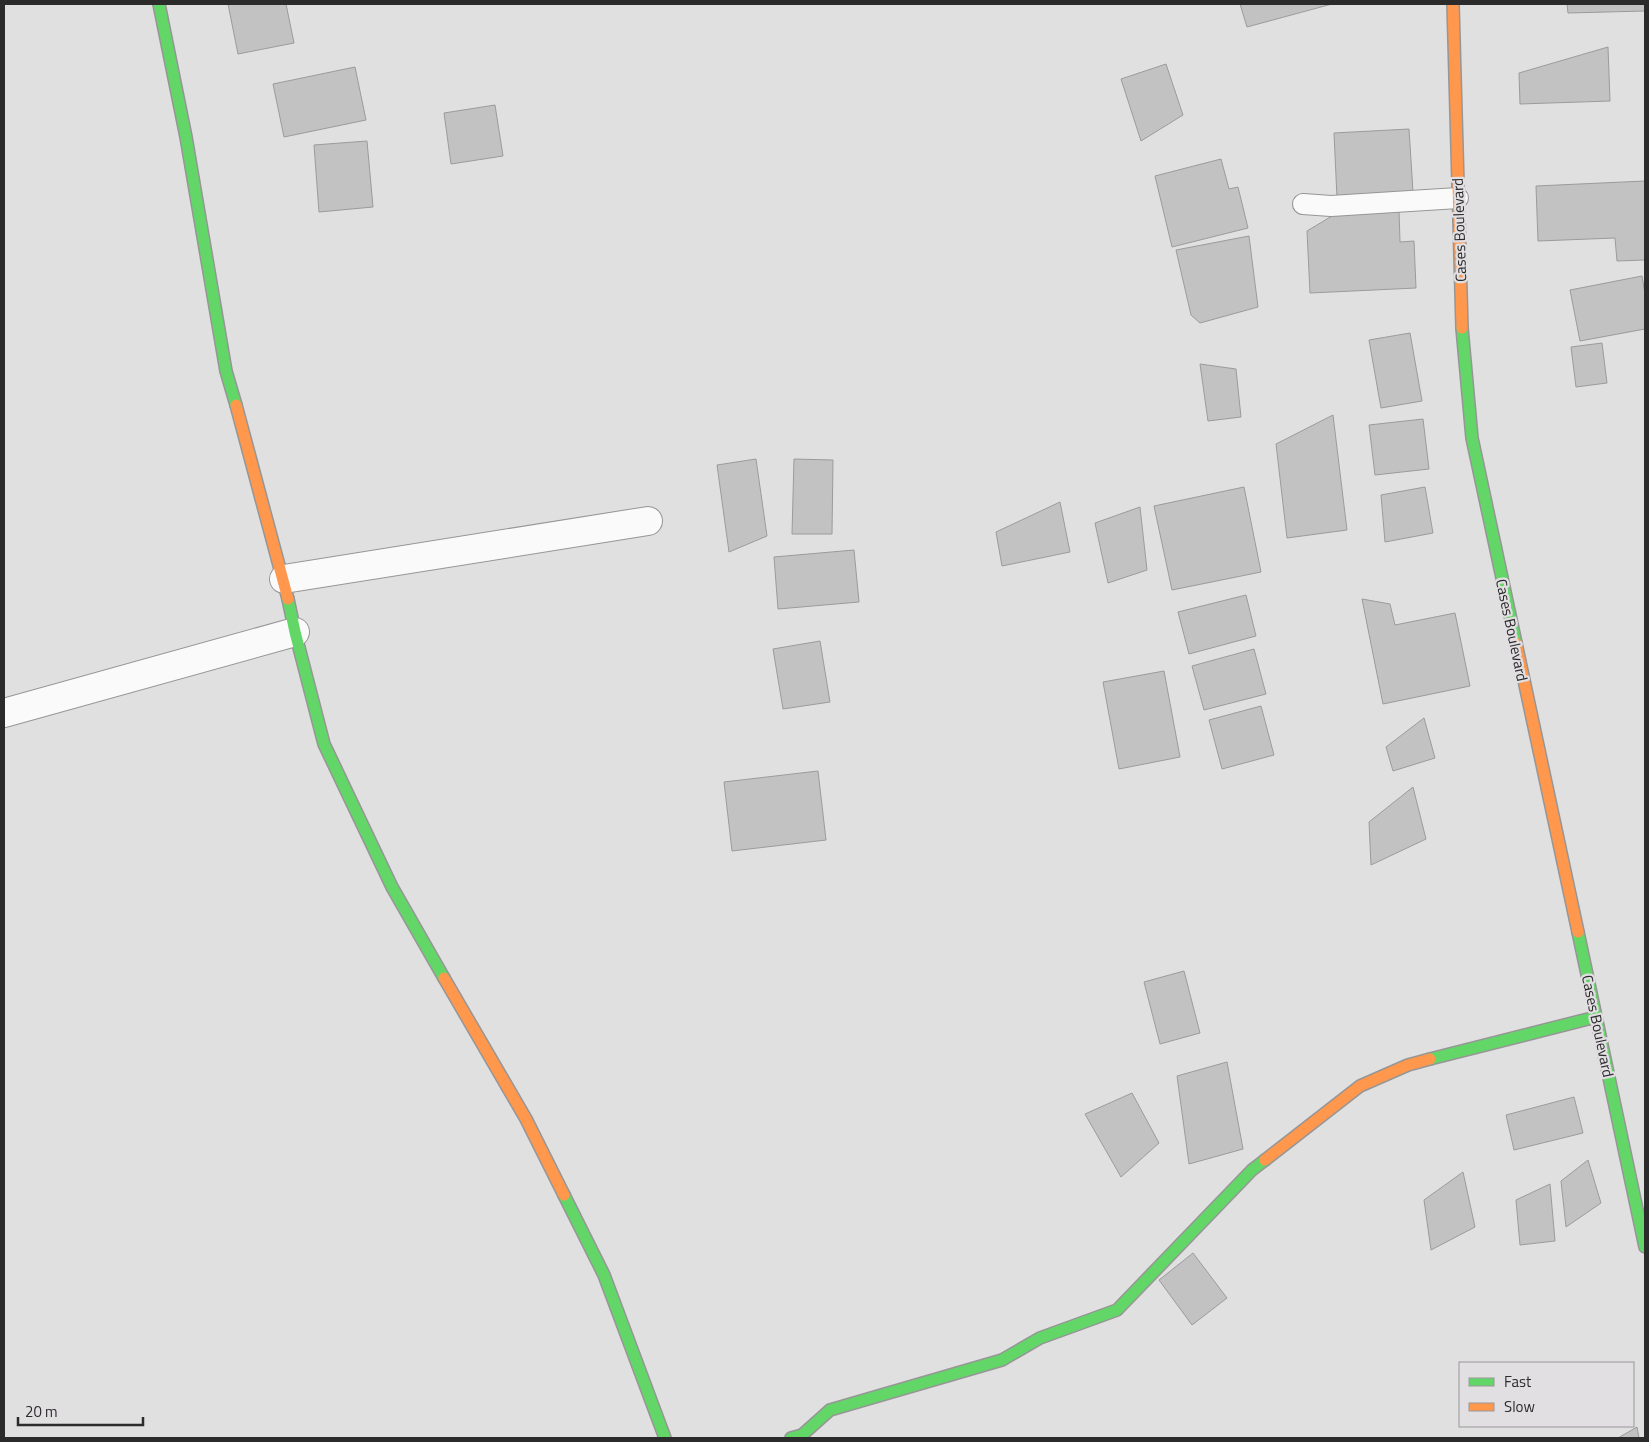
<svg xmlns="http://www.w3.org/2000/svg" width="1649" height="1442" font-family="'Titillium Web',sans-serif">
	<rect width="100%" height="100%" fill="#e1e0e1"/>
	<!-- building -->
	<g fill="#c3c2c3" stroke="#9c9b9c">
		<path d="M228,4H286L294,43L238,54Z"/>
		<path d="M1240,4H1332L1247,27Z"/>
		<path d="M1567,4H1645V11L1568,13Z"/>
		<path d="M1608,47L1610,101L1520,104L1519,73Z"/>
		<path d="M1166,64L1183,115L1141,141L1121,79Z"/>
		<path d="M355,67L366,120L284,137L273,84Z"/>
		<path d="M495,105L503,156L451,164L444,113Z"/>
		<path d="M1409,129L1413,192L1337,198L1334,133Z"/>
		<path d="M367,141L373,207L319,212L314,145Z"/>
		<path d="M1221,159L1229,189L1238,187L1248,228L1172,247L1155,176Z"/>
		<path d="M1645,181V260L1617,261L1615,238L1538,241L1536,186Z"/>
		<path d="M1399,210L1400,242L1414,241L1416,288L1310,293L1307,231L1337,213Z"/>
		<path d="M1249,236L1258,307L1200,323L1191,315L1176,250Z"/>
		<path d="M1642,276L1645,294V329L1580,341L1570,290Z"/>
		<path d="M1410,333L1422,401L1381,408L1369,340Z"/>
		<path d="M1602,343L1607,383L1576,387L1571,347Z"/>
		<path d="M1200,364L1236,369L1241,417L1208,421Z"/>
		<path d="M1333,415L1347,530L1287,538L1276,444Z"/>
		<path d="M1423,419L1429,469L1375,475L1369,425Z"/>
		<path d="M756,459L767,536L729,552L717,465Z"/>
		<path d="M794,459L833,460L832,534H792Z"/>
		<path d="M1244,487L1261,572L1172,590L1154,506Z"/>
		<path d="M1425,487L1433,533L1385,542L1381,495Z"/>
		<path d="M1060,502L1070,552L1002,566L996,532Z"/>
		<path d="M1140,507L1147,570L1108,583L1095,523Z"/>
		<path d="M854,550L859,602L778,609L774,557Z"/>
		<path d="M1246,595L1256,636L1189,654L1178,612Z"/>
		<path d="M1362,599L1390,604L1395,625L1455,613L1470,686L1383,704Z"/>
		<path d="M820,641L830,702L783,709L773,649Z"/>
		<path d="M1254,649L1266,694L1204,710L1192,666Z"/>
		<path d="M1164,671L1180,757L1119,769L1103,682Z"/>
		<path d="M1261,706L1274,755L1222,769L1209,720Z"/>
		<path d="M1424,718L1435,758L1393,771L1386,747Z"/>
		<path d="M818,771L826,840L732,851L724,782Z"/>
		<path d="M1413,787L1426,839L1371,865L1369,822Z"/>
		<path d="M1184,971L1200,1033L1160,1044L1144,982Z"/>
		<path d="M1227,1062L1243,1149L1189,1164L1177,1076Z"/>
		<path d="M1132,1093L1159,1143L1121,1177L1085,1114Z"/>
		<path d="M1574,1097L1583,1133L1514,1150L1506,1115Z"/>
		<path d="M1588,1160L1601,1203L1566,1227L1561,1181Z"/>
		<path d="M1463,1172L1475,1227L1431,1250L1424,1200Z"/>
		<path d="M1550,1184L1555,1241L1520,1245L1516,1200Z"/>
		<path d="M1193,1253L1227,1298L1192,1325L1159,1280Z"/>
		<path d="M1637,1427L1639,1438H1618Z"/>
	</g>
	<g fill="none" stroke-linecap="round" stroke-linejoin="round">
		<!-- lane casing -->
		<g stroke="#979697" stroke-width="22">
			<path id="lane" d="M1303,204L1331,206L1458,198"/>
		</g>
		<!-- street casing -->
		<g stroke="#979697" stroke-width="30">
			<g id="street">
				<path d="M284,579L648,521"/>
				<path d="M4,713L295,632"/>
			</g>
		</g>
		<!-- fast casing -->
		<g stroke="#979697" stroke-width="14">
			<g id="fast">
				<path d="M159,4L186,137L226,371L236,405"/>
				<path d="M1462,328L1472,438L1516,643"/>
				<path d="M288,599L295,632L324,744L392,887L444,978"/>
				<path d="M1578,932L1645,1247"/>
				<path d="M1430,1059L1596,1017"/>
				<path d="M564,1195L604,1275L665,1438"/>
				<path d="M791,1438L802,1435L830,1410L1002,1360L1040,1338L1117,1310L1252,1170L1265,1160"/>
			</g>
		</g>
		<!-- slow casing -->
		<g stroke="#979697" stroke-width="14">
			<g id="slow">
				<path d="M1453,4L1462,328"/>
				<path d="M236,405L288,599"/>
				<path d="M1516,643L1578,932"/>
				<path d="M444,978L526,1119L564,1195"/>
				<path d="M1265,1160L1360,1086L1408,1065L1430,1059"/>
			</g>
		</g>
		<!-- lane -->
		<use href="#lane" stroke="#fafafa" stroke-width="20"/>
		<!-- street -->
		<use href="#street" stroke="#fafafa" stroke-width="28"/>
		<!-- fast -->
		<use href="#fast" stroke="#63d668" stroke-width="11"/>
		<!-- slow -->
		<use href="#slow" stroke="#ff974d" stroke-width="11"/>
	</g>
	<g text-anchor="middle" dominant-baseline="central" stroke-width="4.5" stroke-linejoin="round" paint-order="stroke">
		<!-- street labels -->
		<g font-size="15" fill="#2c2b2c" stroke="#e2dfe2">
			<text transform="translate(1459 230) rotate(-92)">Cases Boulevard</text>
			<text transform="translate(1512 630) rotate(78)">Cases Boulevard</text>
			<text transform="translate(1598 1026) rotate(78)">Cases Boulevard</text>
		</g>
	</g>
	<!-- border -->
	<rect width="1649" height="1442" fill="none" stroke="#2c2b2c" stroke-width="10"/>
	<!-- legend -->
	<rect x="1459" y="1362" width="175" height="65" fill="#e2dfe2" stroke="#999799"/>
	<rect x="1469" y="1378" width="25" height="8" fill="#63d668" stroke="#999799"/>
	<text x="1504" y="1387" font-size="15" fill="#2c2b2c">Fast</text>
	<rect x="1469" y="1403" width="25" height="8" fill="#ff974d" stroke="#999799"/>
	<text x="1504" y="1412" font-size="15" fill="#2c2b2c">Slow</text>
	<!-- scale -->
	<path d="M18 1417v8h125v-8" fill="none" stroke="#2c2b2c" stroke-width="2.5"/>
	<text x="25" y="1417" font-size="15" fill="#2c2b2c" stroke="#e2dfe2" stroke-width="4" paint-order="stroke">20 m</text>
</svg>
